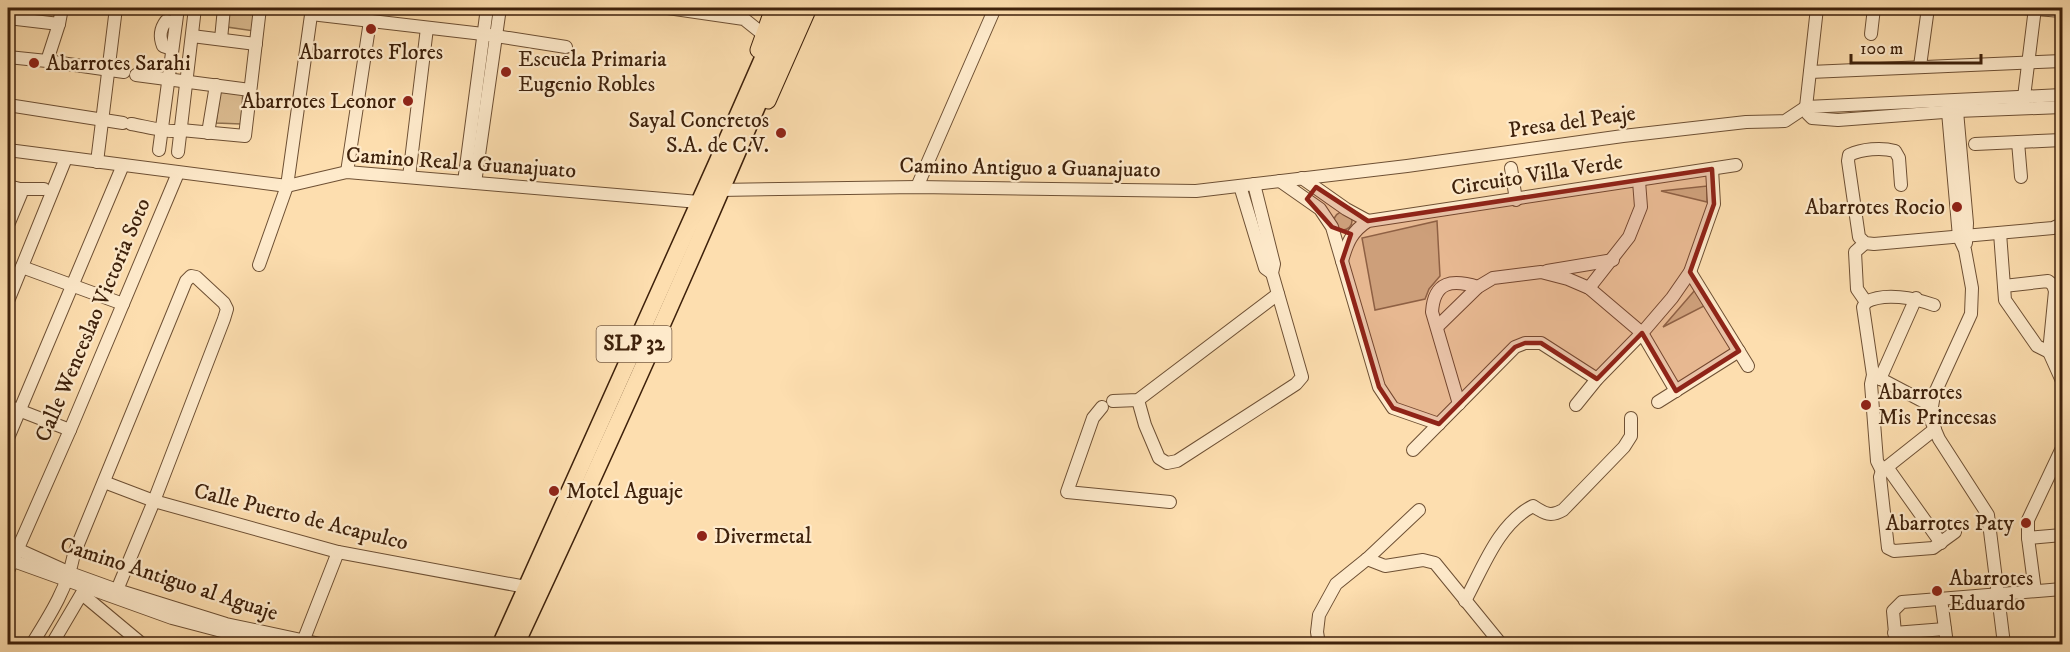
<svg xmlns="http://www.w3.org/2000/svg" width="2070" height="652" font-family="'IM FELL DW Pica',serif">
	<rect width="100%" height="100%" fill="#fddeaf"/>
	<filter id="stains"><feTurbulence type="fractalNoise" baseFrequency=".00333" numOctaves="4"/><feColorMatrix values="0 0 0 0 .2 0 0 0 0 .09 0 0 0 0 .02 0 0 0 .5 -.17"/></filter>
	<radialGradient id="worn" r=".72"><stop offset=".6" stop-color="#630" stop-opacity="0"/><stop offset="1" stop-color="#630" stop-opacity=".3"/></radialGradient>
	<!-- green -->
	<g fill="#ddbe93" stroke="#8e704f" stroke-width="1.5">
		<path d="M229,8H256L254,31L227,27Z"/>
		<path d="M221,88L243,89L241,124L216,123Z"/>
		<path d="M1707,186V202L1661,191Z"/>
		<circle cx="1343" cy="221" r="9"/>
		<path d="M1437,221L1440,276L1429,289L1425,299L1375,310L1362,238Z"/>
		<path d="M1695,290L1704,306L1663,327Z"/>
	</g>
	<g fill="none" stroke-linecap="round" stroke-linejoin="round">
		<!-- minor casing -->
		<g stroke="#6e5034" stroke-width="14">
			<g id="minor">
				<path d="M668,8L744,19L764,35"/>
				<path d="M1817,8L1806,107L1808,114L1812,118L1838,120L1957,111L2062,107"/>
				<path d="M2024,8L2062,11"/>
				<path d="M311,14L483,34L566,47"/>
				<path d="M8,18L59,24"/>
				<path d="M1871,34L1874,8"/>
				<path d="M192,36L256,44"/>
				<path d="M221,39L224,8"/>
				<path d="M172,49L163,46C159,36 160,29 166,21L176,22"/>
				<path d="M8,57L47,61L124,72"/>
				<path d="M47,61L59,24L62,8"/>
				<path d="M1920,66L1928,8"/>
				<path d="M1810,72L2062,61"/>
				<path d="M136,75L250,90"/>
				<path d="M8,105L123,123"/>
				<path d="M2023,105L2035,8"/>
				<path d="M1957,111L1967,223L1966,243"/>
				<path d="M1948,112L1959,237L1965,250L1972,288L1971,314L1934,395L1930,418L1939,439L1988,515L2004,644"/>
				<path d="M131,124C144,126 172,134 181,130L245,136L260,8"/>
				<path d="M208,133L216,85"/>
				<path d="M2018,142L2021,177"/>
				<path d="M1975,144L2062,140"/>
				<path d="M8,150L287,186L347,172L699,202"/>
				<path d="M159,150L178,8"/>
				<path d="M178,152L195,8"/>
				<path d="M97,162L116,8"/>
				<path d="M1511,168L1516,200"/>
				<path d="M347,172L370,21"/>
				<path d="M409,177L427,28"/>
				<path d="M1302,178L1346,209L1368,221"/>
				<path d="M1280,181L1320,209L1332,227L1379,387L1393,408L1439,424"/>
				<path d="M464,182L487,8"/>
				<path d="M475,183L500,8"/>
				<path d="M1901,185L1899,158L1895,151C1881,147 1862,149 1849,155L1848,161L1859,237L1865,243L1874,244L2053,228L2062,224"/>
				<path d="M8,186L20,189H44"/>
				<path d="M1240,186L1265,268L1272,273"/>
				<path d="M917,187L995,8"/>
				<path d="M719,190L917,187L1196,191L1407,166L1623,136L1746,122L1785,121L1806,107L2062,95"/>
				<path d="M8,225L21,194L20,189"/>
				<path d="M2000,233L2005,300L2037,346L2049,352"/>
				<path d="M1865,243L1855,252L1857,289L1866,302"/>
				<path d="M1342,261C1347,243 1352,231 1368,221L1736,165"/>
				<path d="M259,265L287,186L312,8"/>
				<path d="M22,267L123,304"/>
				<path d="M1547,271L1613,260"/>
				<path d="M1690,272L1748,366"/>
				<path d="M2004,286L2048,281L2053,285L2055,291L2049,352L2062,381"/>
				<path d="M1589,288L1629,237L1641,207L1639,181"/>
				<path d="M8,301L66,158"/>
				<path d="M1866,302L1863,307L1873,375L1871,384L1877,461L1882,471"/>
				<path d="M1866,302C1885,292 1914,298 1934,305"/>
				<path d="M1437,327L1478,287L1493,278L1541,272L1568,279L1589,288L1642,333L1676,391"/>
				<path d="M1875,376L1932,406"/>
				<path d="M1880,379L1916,298"/>
				<path d="M1138,400L1145,425L1159,458L1167,463L1177,461L1296,384L1302,377L1272,273L1274,264L1254,184"/>
				<path d="M1113,401L1138,400L1278,294"/>
				<path d="M1658,402L1739,351"/>
				<path d="M1459,404L1432,312C1434,281 1452,279 1478,287"/>
				<path d="M1576,405L1597,379L1642,333L1672,298L1690,272L1714,204L1712,169"/>
				<path d="M8,406L70,430"/>
				<path d="M1102,407L1093,418L1067,492L1170,502"/>
				<path d="M1935,429L1882,471L1880,477L1888,548L1894,551L1933,548L1955,532"/>
				<path d="M8,438L123,165"/>
				<path d="M1413,450L1515,347L1525,343H1541L1597,379"/>
				<path d="M1887,467L1941,543"/>
				<path d="M104,482L154,501L338,552L526,587"/>
				<path d="M2028,538L2062,535"/>
				<path d="M8,545L70,573L117,590L226,624L320,644"/>
				<path d="M8,559L172,618L271,644"/>
				<path d="M1367,559L1385,566L1423,560L1435,563L1501,644"/>
				<path d="M8,571L70,430L178,173"/>
				<path d="M2035,591L2028,538V520L2062,448"/>
				<path d="M82,594L142,644"/>
				<path d="M1941,599L1947,644"/>
				<path d="M1465,601C1483,568 1498,524 1533,506C1545,514 1551,517 1563,510L1624,447L1631,436V418"/>
				<path d="M1894,633L1945,629"/>
				<path d="M32,644C50,615 67,589 74,554L186,281L191,276L196,277L224,303L227,309L224,319L154,501L117,590"/>
				<path d="M52,644L85,588"/>
				<path d="M302,644L338,552"/>
				<path d="M1319,644L1317,632L1319,615L1336,584L1367,559L1419,510"/>
				<path d="M1896,644L1893,611L1902,602L2062,589"/>
				<path d="M2061,644L2062,643"/>
			</g>
		</g>
		<!-- major casing -->
		<g stroke="#3e210b" stroke-width="17">
			<g id="major">
				<path d="M758,50L773,8"/>
				<path d="M768,101L809,8"/>
			</g>
		</g>
		<!-- highway casing -->
		<g stroke="#3e210b" stroke-width="19">
			<g id="highway">
				<path d="M501,644L717,163L785,8"/>
				<path d="M516,644C614,434 710,222 798,8"/>
			</g>
		</g>
		<!-- minor -->
		<use href="#minor" stroke="#feeacb" stroke-width="12"/>
		<!-- major -->
		<use href="#major" stroke="#fddeaf" stroke-width="15"/>
		<!-- highway -->
		<use href="#highway" stroke="#fddeaf" stroke-width="16"/>
	</g>
	<!-- marked area -->
	<path fill="#8f2418" fill-opacity="0.2" stroke="#8f2418" stroke-width="4.5" stroke-linejoin="round" d="M1712,169L1714,204L1690,272L1739,351L1676,391L1642,333L1597,379L1541,343H1525L1515,347L1439,424L1393,408L1379,387L1342,261L1351,234L1332,227L1307,199L1316,187L1368,221Z"/>
	<!-- markers -->
	<g fill="#8f2418" stroke="#feeacb" stroke-width="2">
		<circle cx="371" cy="29" r="6"/>
		<circle cx="34" cy="63" r="6"/>
		<circle cx="506" cy="72" r="6"/>
		<circle cx="408" cy="101" r="6"/>
		<circle cx="781" cy="133" r="6"/>
		<circle cx="1957" cy="207" r="6"/>
		<circle cx="1866" cy="405" r="6"/>
		<circle cx="554" cy="491" r="6"/>
		<circle cx="2026" cy="523" r="6"/>
		<circle cx="702" cy="536" r="6"/>
		<circle cx="1937" cy="591" r="6"/>
	</g>
	<g text-anchor="middle" dominant-baseline="central" stroke-width="4.5" stroke-linejoin="round" paint-order="stroke">
		<!-- shield labels -->
		<rect fill="#feeacb" stroke="#785d45" stroke-width="1.5" x="596.5" y="326" width="75" height="36" rx="4.5"/>
		<g font-size="21" font-weight="bold" fill="#3e210b">
			<text x="634" y="344">SLP 32</text>
		</g>
		<!-- poi labels -->
		<g font-size="22" fill="#3e210b" stroke="#feeacb" text-anchor="start">
			<text x="371" y="52" text-anchor="middle">Abarrotes Flores</text>
			<text x="518" y="59">Escuela Primaria<tspan x="518" dy="25">Eugenio Robles</tspan></text>
			<text x="46" y="63">Abarrotes Sarahi</text>
			<text x="396" y="101" text-anchor="end">Abarrotes Leonor</text>
			<text x="769" y="120" text-anchor="end">Sayal Concretos<tspan x="769" dy="25">S.A. de C.V.</tspan></text>
			<text x="1945" y="207" text-anchor="end">Abarrotes Rocio</text>
			<text x="1878" y="392">Abarrotes<tspan x="1878" dy="25">Mis Princesas</tspan></text>
			<text x="566" y="491">Motel Aguaje</text>
			<text x="2014" y="523" text-anchor="end">Abarrotes Paty</text>
			<text x="714" y="536">Divermetal</text>
			<text x="1949" y="578">Abarrotes<tspan x="1949" dy="25">Eduardo</tspan></text>
		</g>
		<!-- street labels -->
		<g font-size="22" fill="#3e210b" stroke="#feeacb">
			<text transform="translate(1572 122) rotate(-8)">Presa del Peaje</text>
			<text transform="translate(461 163) rotate(4)">Camino Real a Guanajuato</text>
			<text transform="translate(1030 168) rotate(1)">Camino Antiguo a Guanajuato</text>
			<text transform="translate(1537 175) rotate(-9)">Circuito Villa Verde</text>
			<text transform="translate(93 320) rotate(-67)">Calle Wenceslao Victoria Soto</text>
			<text transform="translate(301 517) rotate(14)">Calle Puerto de Acapulco</text>
			<text transform="translate(169 579) rotate(18)">Camino Antiguo al Aguaje</text>
		</g>
	</g>
	<!-- margin -->
	<rect width="2070" height="652" fill="none" stroke="#fddeaf" stroke-width="30"/>
	<rect x="9" y="9" width="2052" height="634" fill="none" stroke="#3e210b" stroke-width="3"/>
	<rect x="15" y="15" width="2040" height="622" fill="none" stroke="#3e210b" stroke-width="1.5"/>
	<!-- scale -->
	<path d="M1851 54v9h130v-9" fill="none" stroke="#3e210b" stroke-width="3"/>
	<text x="1860" y="54" font-size="18" fill="#3e210b" stroke="#feeacb" stroke-width="4.5" paint-order="stroke">100 m</text>
	<rect width="100%" height="100%" filter="url(#stains)"/>
	<rect width="100%" height="100%" fill="url(#worn)"/>
</svg>
